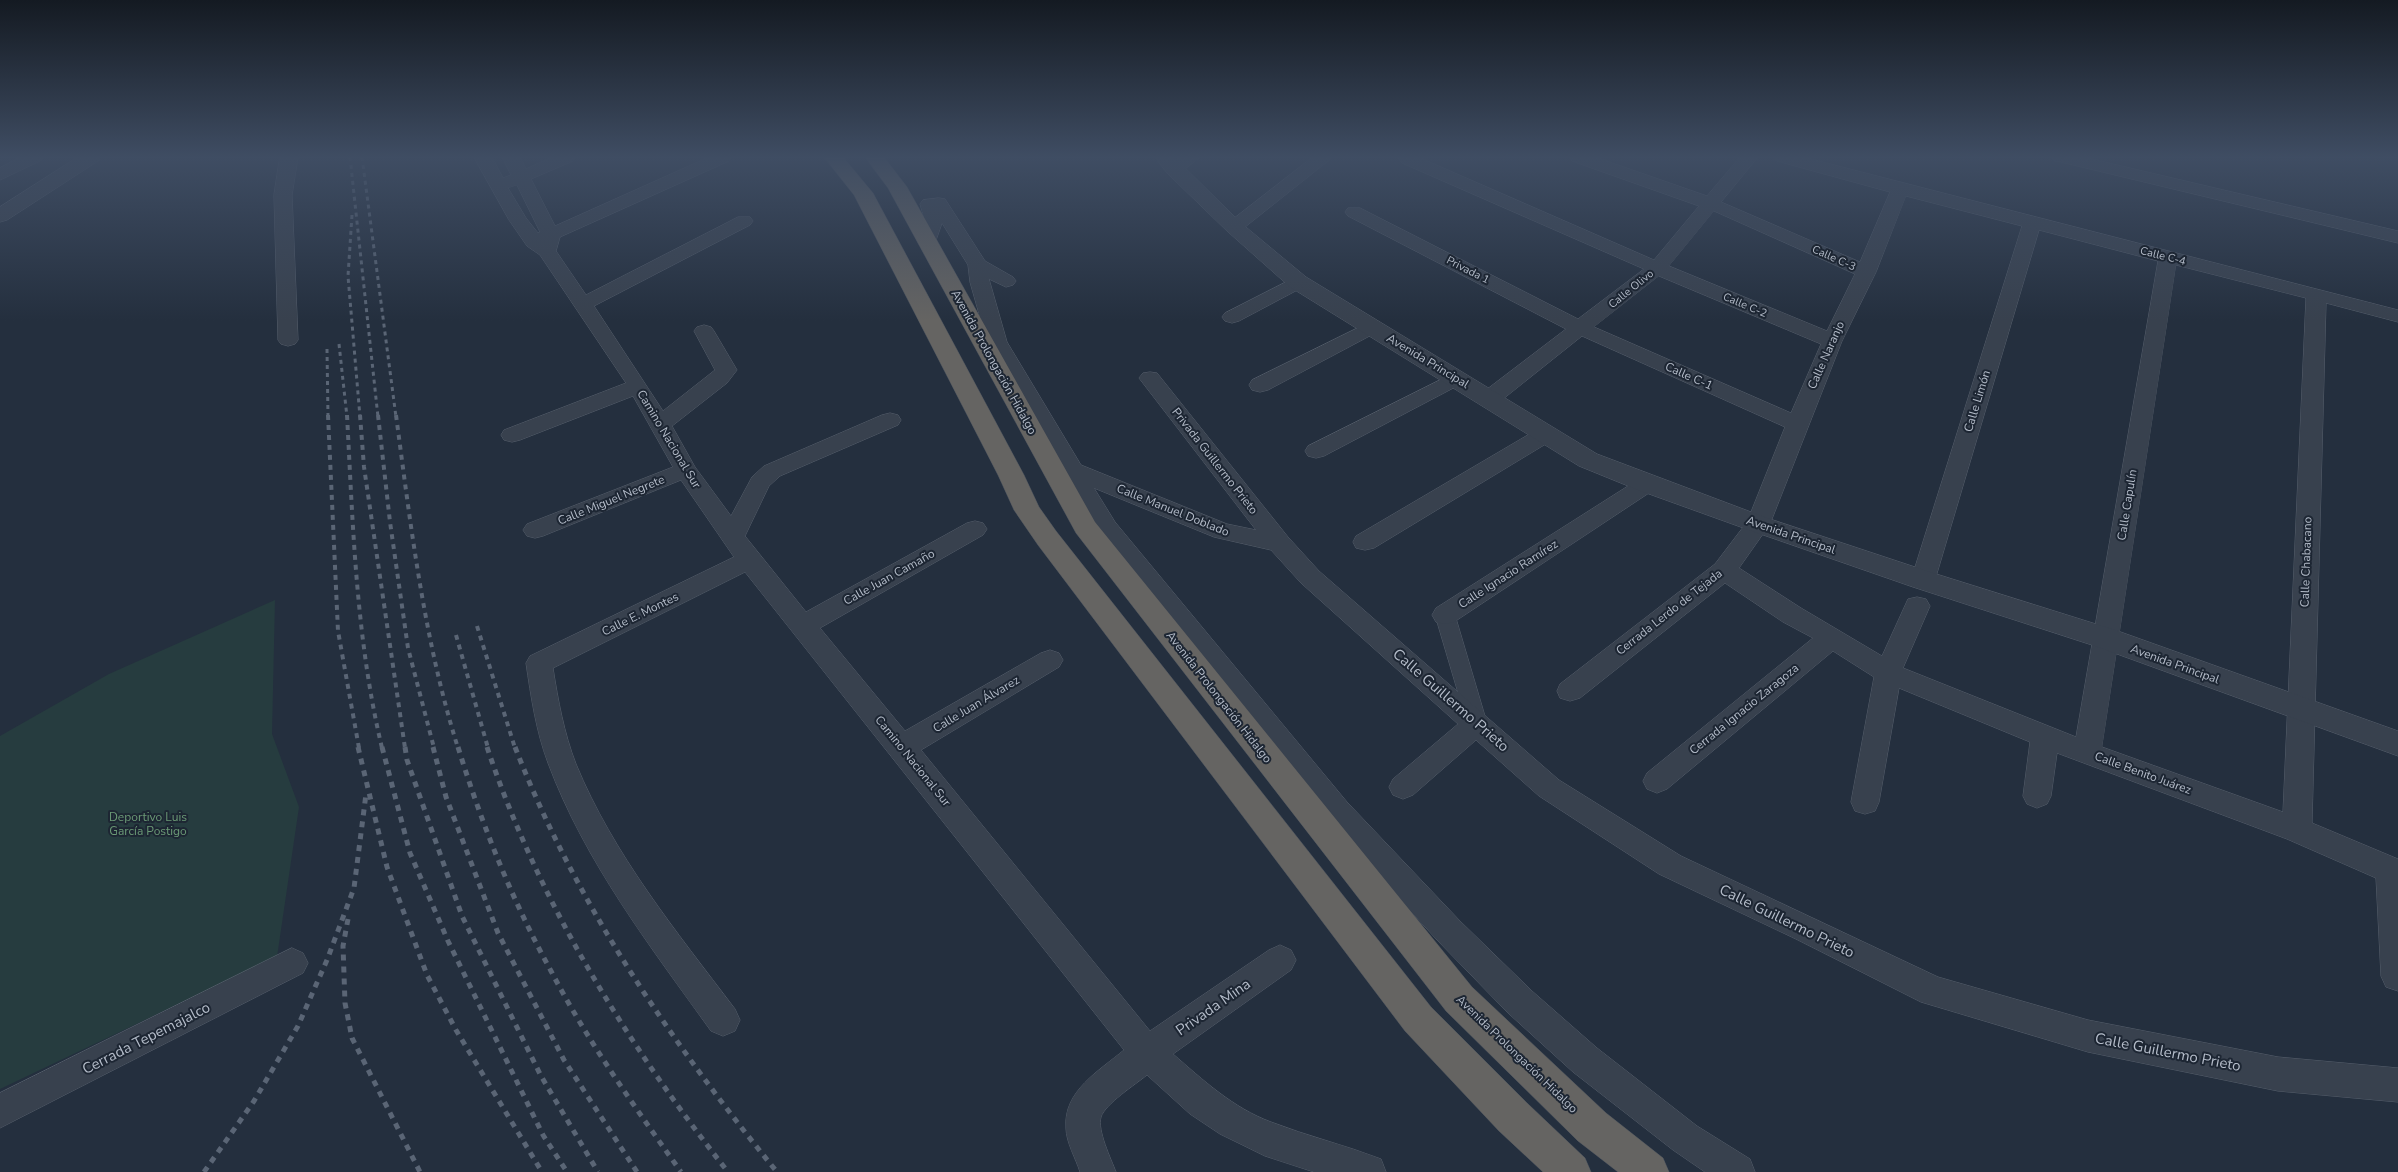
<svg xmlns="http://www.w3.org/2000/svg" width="2398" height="1172" font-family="'Nunito Sans',sans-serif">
	<rect width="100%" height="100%" fill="#242f3e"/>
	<!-- green -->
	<path fill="#263c3f" d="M275,600L272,734L299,807L277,957L0,1089V736L109,674Z"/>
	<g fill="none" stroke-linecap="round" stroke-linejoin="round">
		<!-- pedestrian casing -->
		<g stroke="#565f6c" stroke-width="1">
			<path id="pedestrian" d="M1445,608L1452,610L1455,615L1487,723L1484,729L1477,731L1470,729L1467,723L1435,615L1438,610Z"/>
		</g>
		<!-- minor casing -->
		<g stroke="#565f6c" stroke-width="1">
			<g id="minor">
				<path d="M21,157H43L40,161L0,180V168Z"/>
				<path d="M280,157H298L292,195L298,340L295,344L288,346L281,344L278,340L274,195Z"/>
				<path d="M474,157H492L503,178L511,175L502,157H520L526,169L552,157H576L573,161L531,179L555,226L709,157H732L729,161L560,237L556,251L586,295L738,217H750L753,221L750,225L594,306L663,411L715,370L694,331L697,327L704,325L711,327L714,331L737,370L727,383L672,426L695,467L731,516L752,477L764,466L882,415L890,413L898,415L901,420L898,425L780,476L769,486L745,536L806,612L967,523L975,521L983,523L987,529L983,535L820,628L905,731L1041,653L1050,650L1059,653L1063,660L1059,667L921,750L1150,1031L1269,950L1280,945L1291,950L1296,960L1291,970L1173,1054C1203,1080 1233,1108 1271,1122C1307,1136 1345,1145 1381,1159L1386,1172H1314L1265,1156L1220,1134L1190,1114L1147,1075C1136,1084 1105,1104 1101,1117C1097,1130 1111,1159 1116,1172H1080C1076,1159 1066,1142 1066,1128C1063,1091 1099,1071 1124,1050L745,572L553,668C558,700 564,733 576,764C613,854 676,931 735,1009L740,1020L735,1031L723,1036L711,1031C650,946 585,862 548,763C536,731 531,697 526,663L530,656L734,557L681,480L543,536L535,538L527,536L523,530L527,524L673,467L633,396L520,440L512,442L504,440L501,435L504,430L626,383L540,255L527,246L509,220ZM517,185L540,232L538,233L526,218L508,188Z"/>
				<path d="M1180,157H1200L1180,173H1168L1165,169Z"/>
				<path d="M1313,157H1333L1240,231H1228L1225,227L1228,223Z"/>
				<path d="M1401,157H1418L1654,260L1699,206L1572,161L1569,157H1595L1707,196L1740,157H1758L1721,202L1860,262L1890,192L1777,161L1774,157H1803L2398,310V322L2326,303L2312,823L2398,859V991L2386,987L2381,976L2376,878L2287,839L2057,753L2051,796L2047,804L2037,808L2027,804L2023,796L2030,742L1899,688L1879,802L1875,811L1865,814L1855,811L1851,802L1874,677L1833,651L1667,789L1657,793L1647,789L1643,781L1647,773L1813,638L1783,622L1725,583L1580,698L1570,701L1560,698L1557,691L1560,684L1715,564L1747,522L1785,427L1582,336L1498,403L1490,405L1482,403L1479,398L1482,393L1566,329L1348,216L1345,212L1348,208H1360L1578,319L1644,269L1402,163L1399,159ZM1906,196L2022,226L1911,580L1914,586L1923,589L1932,586L1935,580L2039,230L2158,261L2076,737L1903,668L1930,606L1926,599L1917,597L1908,599L1882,656L1801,608L1739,568L1770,524L1842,341L1876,272ZM1714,211L1855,274L1827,331L1669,266ZM2176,265L2306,298L2283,812L2102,747ZM1659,276L1821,344L1791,413L1594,327Z"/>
				<path d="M2052,157H2083L2398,231V243L2061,162L2055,161Z"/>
				<path d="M939,198L945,199L985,261L1013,277L1016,281L1013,285L1006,287L989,279L1007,342L1081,465L1227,524L1256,530L1139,378L1143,373L1150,372L1157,373L1288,537L1319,571L1559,780L1681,856L1938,977L2088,1020L2278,1057L2398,1068V1102L2278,1091L2088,1052L1921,1002L1796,939L1659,874L1539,796L1476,740L1413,795L1403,799L1393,795L1389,787L1393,779L1458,724L1301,583L1271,550L1214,537L1094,488L1115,522L1347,802L1460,921L1532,991L1597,1048L1697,1126L1750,1159L1755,1172H1705L1673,1150L1573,1072L1508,1013L1438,941L1327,820L1098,534L1064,475L1058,469L1059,467L987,342L970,282L968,265L942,223L934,246H920L918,242L925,221L920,204L923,200Z"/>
				<path d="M1298,276L1305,278L1308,282L1305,286L1239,321L1232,323L1225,321L1222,317L1225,313Z"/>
				<path d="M1372,321L1379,323L1382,327L1379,331L1268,390L1260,392L1252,390L1249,385L1252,380Z"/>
				<path d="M1454,373L1461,374L1465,379L1461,384L1324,456L1316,458L1308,456L1305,451L1308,446Z"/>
				<path d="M1546,427L1554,429L1557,434L1554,439L1374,548L1365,550L1356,548L1353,542L1356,536L1538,429Z"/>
				<path d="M1647,476L1655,479L1659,484L1655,489L1454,622L1445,624L1436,622L1432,615L1436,608L1639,479Z"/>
				<path d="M292,948L303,953L308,963L303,973L0,1128V1093Z"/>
			</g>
		</g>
		<!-- tertiary casing -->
		<g stroke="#565f6c" stroke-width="1">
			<g id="tertiary">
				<path d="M78,157H100L98,161L7,220L0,222V207Z"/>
				<path d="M1155,157H1174L1241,223L1306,277L1597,454L1767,518L1933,573L2115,630L2398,731V756L2095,646L1913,587L1749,530L1638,490L1579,466L1290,287L1227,231L1167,173Z"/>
			</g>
		</g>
		<!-- trunk casing -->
		<g stroke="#434c59" stroke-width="1">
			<g id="trunk">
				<path d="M824,157H843L873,193L1024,475L1039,507L1056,531L1431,1007L1527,1103L1585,1158L1591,1172H1543L1499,1131L1405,1031L1038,545L1014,510L998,475L854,195Z"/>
				<path d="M865,157H884L907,187L1095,522L1472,987L1606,1113L1663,1158L1669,1172H1618L1578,1141L1446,1011L1076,533L888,188Z"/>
			</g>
		</g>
		<!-- pedestrian -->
		<use href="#pedestrian" fill="#38414e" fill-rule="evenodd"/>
		<!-- minor -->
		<use href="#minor" fill="#38414e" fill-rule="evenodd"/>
		<!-- tertiary -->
		<use href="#tertiary" fill="#38414e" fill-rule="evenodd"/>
		<!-- trunk -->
		<use href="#trunk" fill="#656462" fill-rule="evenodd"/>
		<!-- rail-far2 -->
		<g stroke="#5a6575" stroke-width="3" stroke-dasharray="4 4" stroke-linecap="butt">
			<path d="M350,157L378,417"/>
			<path d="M362,157L396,417"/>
			<path d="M352,215L348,276L360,417"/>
			<path d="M339,344L347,417"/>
			<path d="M327,349L328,417"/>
		</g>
		<!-- rail-far1 -->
		<g stroke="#5a6575" stroke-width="4" stroke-dasharray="5 5" stroke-linecap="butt">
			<path d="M328,415L338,631L359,748"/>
			<path d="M347,415C353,527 356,639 382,748"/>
			<path d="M360,415L364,467L405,748"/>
			<path d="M378,415L390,522L408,648L434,748"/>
			<path d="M396,415C411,528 424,640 458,748"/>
			<path d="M477,626L515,748"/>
			<path d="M456,635L488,748"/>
		</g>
		<!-- rail -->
		<g stroke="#5a6575" stroke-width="5" stroke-dasharray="6 6" stroke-linecap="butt">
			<path d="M358,747L387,867L427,975L456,1030L542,1172"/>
			<path d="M382,747L410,853L448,941L543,1135L567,1172"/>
			<path d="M405,747L407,760L462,916L541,1076L598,1172"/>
			<path d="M433,747L446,797L498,933L564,1060L637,1172"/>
			<path d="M458,747C482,825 512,900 551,971C588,1042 635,1107 681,1172"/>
			<path d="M487,747C539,903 627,1044 728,1172"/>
			<path d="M515,747C576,904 671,1042 777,1172"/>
			<path d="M348,919L343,946L345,1003L352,1038L420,1172"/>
			<path d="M204,1172L254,1101L298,1026L327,960L354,888L366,794"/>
		</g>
	</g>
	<!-- sky -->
	<linearGradient id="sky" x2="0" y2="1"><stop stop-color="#141a22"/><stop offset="0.49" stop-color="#3f4d63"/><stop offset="1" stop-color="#3f4d63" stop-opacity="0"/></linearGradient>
	<rect width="2398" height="321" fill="url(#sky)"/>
	<g text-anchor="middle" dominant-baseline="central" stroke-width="4" stroke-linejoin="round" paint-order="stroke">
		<!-- far-street labels -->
		<g font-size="11" fill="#b4bcc9" stroke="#1d2633">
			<text transform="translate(2163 256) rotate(14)">Calle C-4</text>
			<text transform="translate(1834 258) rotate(24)">Calle C-3</text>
			<text transform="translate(1468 270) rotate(27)">Privada 1</text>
			<text transform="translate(1631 289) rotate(-39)">Calle Olivo</text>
			<text transform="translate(1745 305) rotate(23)">Calle C-2</text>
		</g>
		<!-- street labels -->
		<g font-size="12" fill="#b4bcc9" stroke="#1d2633">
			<text transform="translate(1826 355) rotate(-66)">Calle Naranjo</text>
			<text transform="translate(1428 361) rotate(31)">Avenida Principal</text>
			<text transform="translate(994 362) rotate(61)">Avenida Prolongación Hidalgo</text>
			<text transform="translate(1689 376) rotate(24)">Calle C-1</text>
			<text transform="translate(1977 401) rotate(-73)">Calle Limón</text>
			<text transform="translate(669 439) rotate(59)">Camino Nacional Sur</text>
			<text transform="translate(1215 461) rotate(52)">Privada Guillermo Prieto</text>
			<text transform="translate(611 500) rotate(-22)">Calle Miguel Negrete</text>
			<text transform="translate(2127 505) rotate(-81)">Calle Capulín</text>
			<text transform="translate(1173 510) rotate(22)">Calle Manuel Doblado</text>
			<text transform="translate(1791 535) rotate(19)">Avenida Principal</text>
			<text transform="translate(2306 562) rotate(-88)">Calle Chabacano</text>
			<text transform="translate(1508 574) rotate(-33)">Calle Ignacio Ramírez</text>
			<text transform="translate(889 577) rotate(-29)">Calle Juan Camaño</text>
			<text transform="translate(1669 612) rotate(-38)">Cerrada Lerdo de Tejada</text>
			<text transform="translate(640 614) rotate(-26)">Calle E. Montes</text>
			<text transform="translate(2175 664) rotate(20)">Avenida Principal</text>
			<text transform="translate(1219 697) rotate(52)">Avenida Prolongación Hidalgo</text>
			<text transform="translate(976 704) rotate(-31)">Calle Juan Álvarez</text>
			<text transform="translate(1744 709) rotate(-39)">Cerrada Ignacio Zaragoza</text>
			<text transform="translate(913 761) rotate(51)">Camino Nacional Sur</text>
			<text transform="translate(2143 773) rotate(20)">Calle Benito Juárez</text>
			<text transform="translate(1517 1054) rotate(44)">Avenida Prolongación Hidalgo</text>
		</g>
		<!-- park labels -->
		<g font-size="12" fill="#6b9a76" stroke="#1d2633">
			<text x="148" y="817">Deportivo Luis<tspan x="148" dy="14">García Postigo</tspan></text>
		</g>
		<!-- near-street labels -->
		<g font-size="15" fill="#b4bcc9" stroke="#1d2633">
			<text transform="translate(1451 700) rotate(41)">Calle Guillermo Prieto</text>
			<text transform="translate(1787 921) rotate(26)">Calle Guillermo Prieto</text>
			<text transform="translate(1213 1007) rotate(-35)">Privada Mina</text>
			<text transform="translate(146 1038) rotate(-27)">Cerrada Tepemajalco</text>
			<text transform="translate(2168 1052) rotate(11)">Calle Guillermo Prieto</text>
		</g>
	</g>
</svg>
